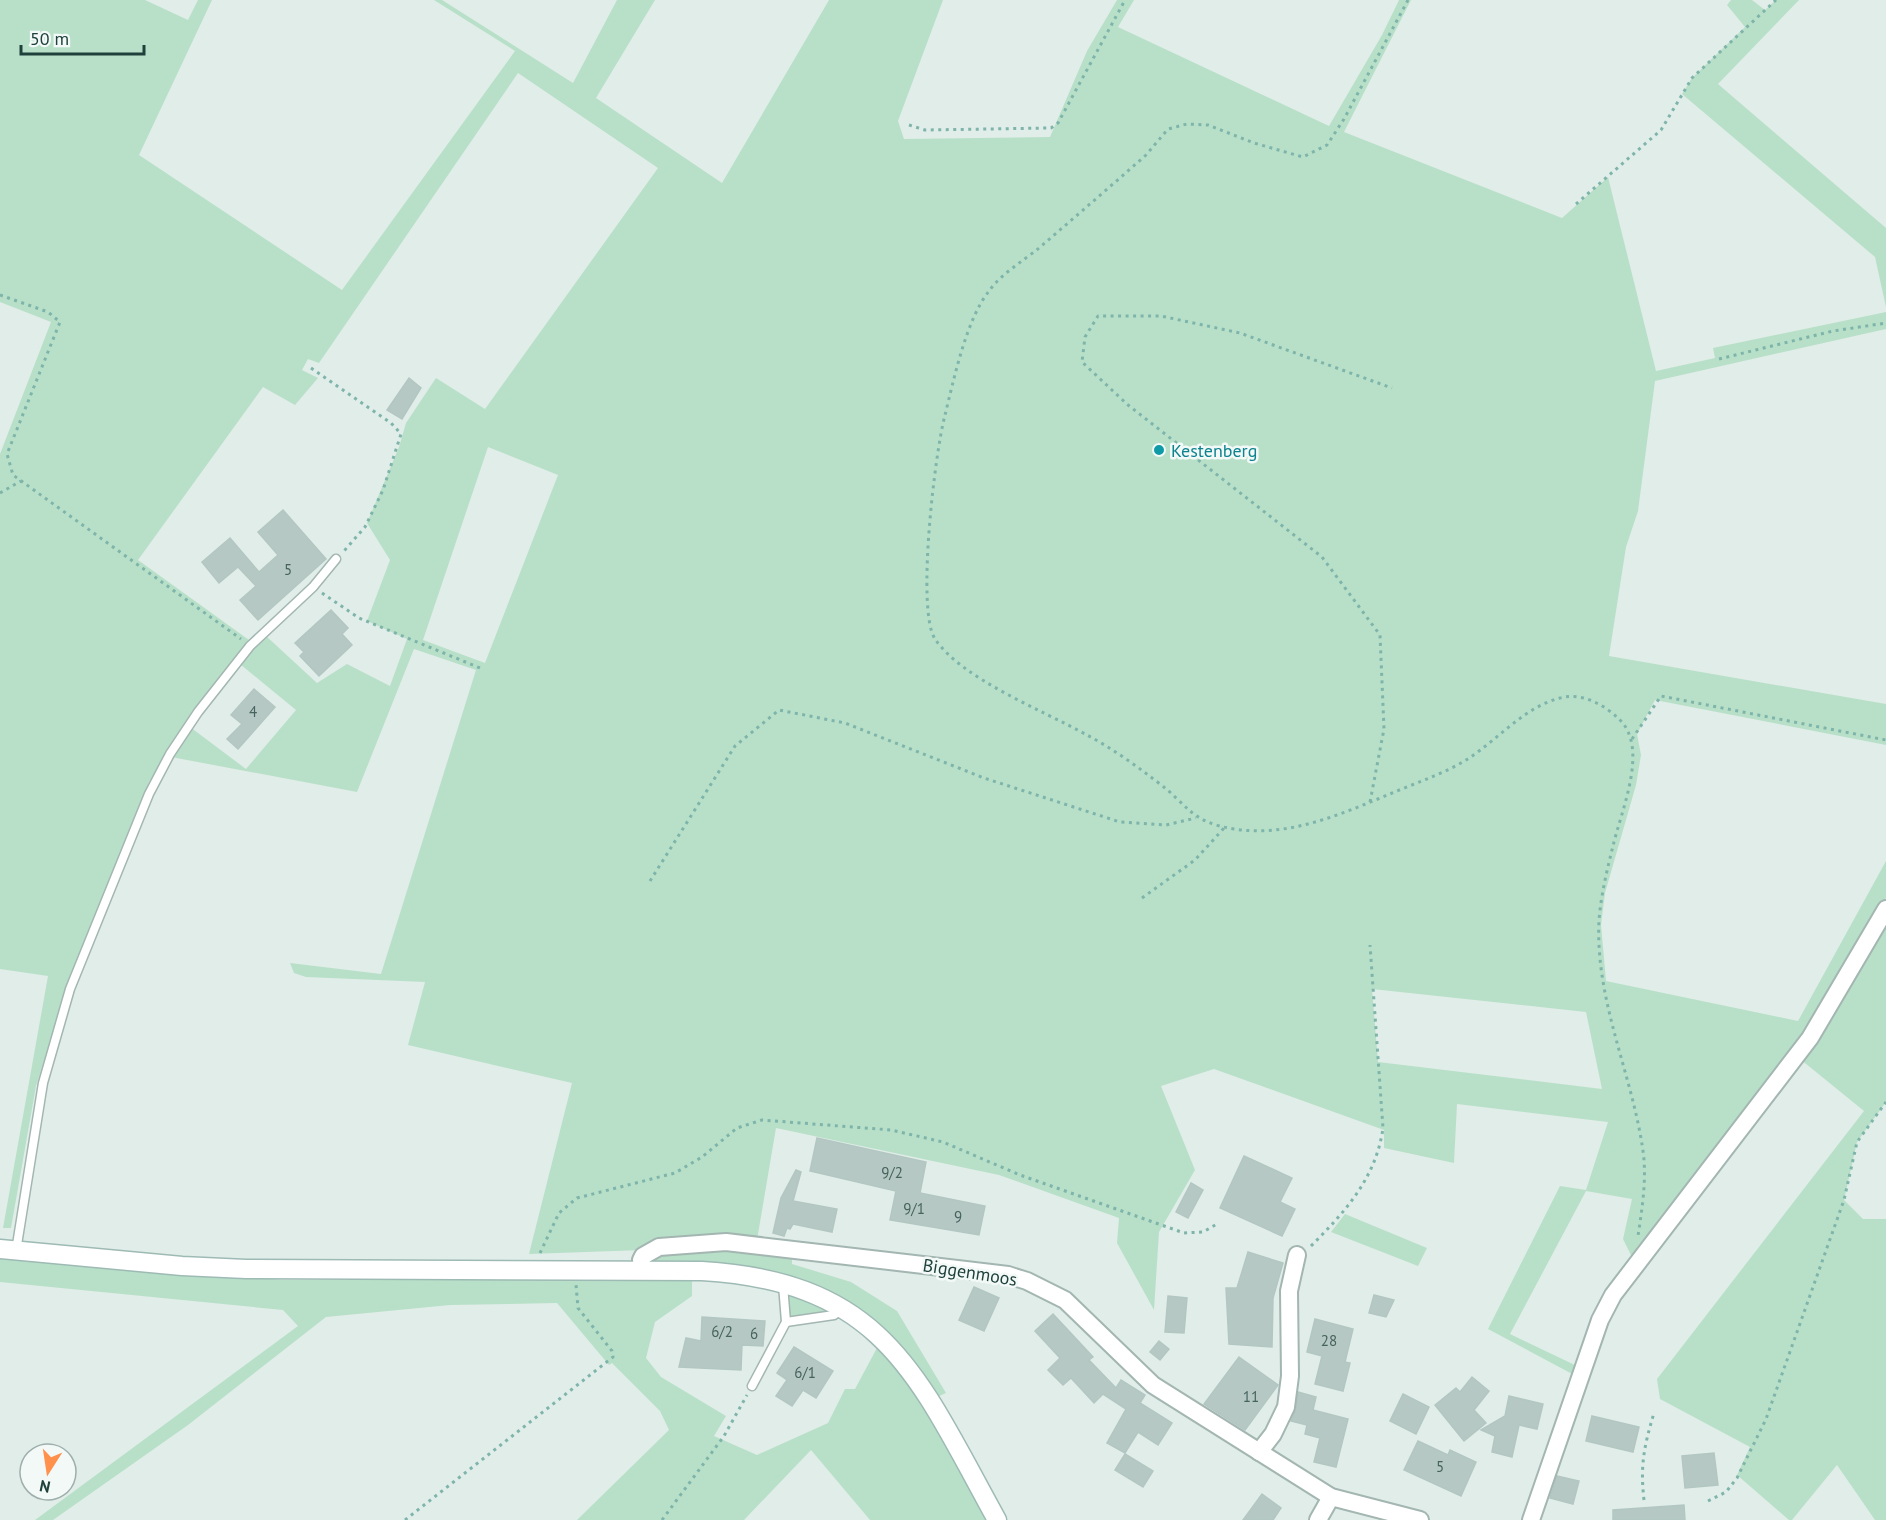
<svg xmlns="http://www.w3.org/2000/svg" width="1886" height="1520" font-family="'PT Sans',sans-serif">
	<rect width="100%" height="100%" fill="#e1ede9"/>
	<!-- green -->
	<g fill="#b8e0c8" fill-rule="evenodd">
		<path d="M0,0H145L188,20L198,0H212L139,155L342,290L515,51L434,0H442L573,83L617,0H655L596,98L722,183L829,0H943L898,121L904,139L1050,137L1087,51L1117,0H1134L1118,27L1329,126L1382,35L1399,0H1411L1344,132L1562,218L1608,177L1656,371L1715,358L1713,348L1886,312V329L1655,381L1638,511L1626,547L1609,656L1886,704V745L1655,700L1637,734L1641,755L1636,785L1605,893L1601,925L1606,981L1798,1021L1886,861V898L1826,1005L1633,1259L1623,1239L1632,1199L1586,1191L1510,1334L1579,1367L1576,1376L1488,1329L1560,1186L1586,1190L1608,1122L1457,1104L1454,1163L1384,1148V1130L1214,1069L1161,1086L1195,1170L1159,1232L1154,1310L1117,1243L1119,1218L999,1175L776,1128L757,1240L643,1250L529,1254L572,1083L408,1045L425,982L306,977L294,973L290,963L381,974L476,670L414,649L357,792L171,757L190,727L246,769L296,710L240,664L265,635L317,683L347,664L390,686L407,639L367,621L390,560L367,523L399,447L406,423L436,378L485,409L658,168L518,73L319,363L308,359L302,370L318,378L295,405L263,387L138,560L249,640L179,733L149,782L70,979L36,1086L11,1228H3L48,976L0,969V454L51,322L0,302ZM488,447L558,475L485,663L423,640ZM1372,989L1586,1012L1602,1089L1378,1062Z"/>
		<path d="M1731,0H1752L1765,10L1776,0H1799L1718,84L1886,228V307L1875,257L1682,94L1692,78L1745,27L1727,5Z"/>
		<path d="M1886,915V1102L1857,1142L1844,1200L1863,1219H1886V1520H1875L1837,1465L1792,1520H1789L1737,1475L1750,1447L1660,1399L1657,1379L1864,1111L1800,1059Z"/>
		<path d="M1345,1214L1427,1248L1418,1266L1331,1232Z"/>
		<path d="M679,1249L755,1251L792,1258V1264L851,1282L897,1311L946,1393L937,1397C929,1384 921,1370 912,1358C878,1316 827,1283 774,1273C735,1266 693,1267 654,1264L651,1261L652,1257Z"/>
		<path d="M0,1256L283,1280H692V1296L655,1322L646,1358L661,1377L726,1416L714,1436L757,1455L828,1423L845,1389H855L878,1346L912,1388L988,1520H870L811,1450L744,1520H577L669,1430L660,1411L612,1363L609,1365L557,1303L450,1305L326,1317L188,1425L53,1520H35L298,1326L283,1310L0,1282Z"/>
		<path d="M787,1290L833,1312L793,1319L789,1315Z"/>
	</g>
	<!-- building -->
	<g fill="#b6c8c3" stroke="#b3c7c2" stroke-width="1.5">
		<path d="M409,378L421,388L402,419L387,410Z"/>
		<path d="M283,510L326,559L258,620L240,600L256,586L238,567L219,583L202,562L230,538L259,572L278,555L258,532Z"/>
		<path d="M331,610L348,628L342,634L352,645L319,676L300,656L304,652L295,643Z"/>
		<path d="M254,689L275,707L238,749L227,739L242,724L231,715Z"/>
		<path d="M817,1138L926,1162L920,1193L985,1206L979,1235L890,1220L896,1191L810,1171Z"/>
		<path d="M1244,1156L1292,1178L1280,1202L1295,1209L1282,1236L1220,1208Z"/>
		<path d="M796,1170L801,1172L793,1201L837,1209L832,1232L793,1224L790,1229L787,1228L784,1236L773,1233L781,1198Z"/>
		<path d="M1191,1183L1203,1190L1188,1218L1176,1212Z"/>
		<path d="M1248,1252L1283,1263L1273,1298L1272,1347L1229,1344L1226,1288H1237Z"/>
		<path d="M974,1287L999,1298L984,1331L959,1320Z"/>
		<path d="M1374,1295L1394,1300L1386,1317L1369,1313Z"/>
		<path d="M1168,1296L1187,1298L1184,1333L1165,1332Z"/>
		<path d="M1053,1314L1093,1357L1089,1360L1116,1388L1121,1380L1145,1395L1140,1403L1172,1423L1158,1445L1138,1432L1125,1453L1107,1443L1126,1409L1103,1394L1094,1403L1071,1378L1063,1385L1048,1370L1060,1358L1035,1331Z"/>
		<path d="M702,1317L765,1321L763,1346L742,1345L741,1370L679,1367L686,1338L701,1341Z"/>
		<path d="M1315,1319L1353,1329L1345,1362L1350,1363L1343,1391L1315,1384L1322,1356L1307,1352Z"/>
		<path d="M1159,1341L1169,1349L1160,1360L1150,1352Z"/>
		<path d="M794,1347L833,1371L816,1398L803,1390L792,1406L776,1396L787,1380L777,1373Z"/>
		<path d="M1239,1357L1278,1385L1245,1430L1204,1404Z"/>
		<path d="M1472,1377L1489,1391L1474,1410L1486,1423L1464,1441L1435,1405L1456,1388L1460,1392Z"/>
		<path d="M1298,1392L1316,1397L1313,1410L1348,1419L1336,1467L1314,1462L1320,1438L1305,1434L1307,1425L1291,1421L1296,1409Z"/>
		<path d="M1403,1394L1429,1407L1416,1434L1390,1421Z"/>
		<path d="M1509,1396L1543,1404L1537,1429L1519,1425L1512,1457L1492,1452L1495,1436L1481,1430L1505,1416Z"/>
		<path d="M1592,1416L1639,1427L1633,1452L1586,1441Z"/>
		<path d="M1418,1441L1448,1455L1450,1450L1476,1462L1461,1496L1404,1470Z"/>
		<path d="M1714,1453L1718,1485L1685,1488L1682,1456Z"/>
		<path d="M1125,1454L1153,1471L1143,1487L1115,1470Z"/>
		<path d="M1557,1476L1579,1481L1573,1504L1550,1498Z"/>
		<path d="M1262,1494L1281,1508L1273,1520H1243Z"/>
		<path d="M1684,1505L1685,1520H1613V1510Z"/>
	</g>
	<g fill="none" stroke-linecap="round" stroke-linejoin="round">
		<!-- lane casing -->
		<g stroke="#a3b6b1" stroke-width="11">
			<g id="lane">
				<path d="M16,1251L43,1083L70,989L149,794L170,754L198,712L250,646L313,587L336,559"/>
				<path d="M786,1322L834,1315L841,1310"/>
				<path d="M752,1386L786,1322L783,1285"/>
			</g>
		</g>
		<!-- street casing -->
		<g stroke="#a3b6b1" stroke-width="20">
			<g id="street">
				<path d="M644,1271L641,1260L643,1256L659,1247L726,1242L966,1270L1008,1275L1027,1281L1065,1300L1153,1385L1331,1497L1420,1520"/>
				<path d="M1259,1452L1273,1434L1286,1407L1290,1376L1289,1291L1297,1255"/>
				<path d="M1318,1520L1331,1497"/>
				<path d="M1531,1520L1600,1320L1613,1295L1810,1038L1886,909"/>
			</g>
		</g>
		<!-- secondary casing -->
		<g stroke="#9ebab4" stroke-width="21">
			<path id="secondary" d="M0,1249L182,1266L246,1269L702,1271C885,1282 918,1377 997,1520"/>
		</g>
		<!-- path -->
		<g stroke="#7eb4aa" stroke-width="3" stroke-dasharray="3 4.5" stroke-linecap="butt">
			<path d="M1408,0L1344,119L1327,145L1303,157L1254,143L1208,125L1187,124L1168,129L1146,155C1111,186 1075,217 1039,248C1023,261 1001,274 989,291C966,320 954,379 945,415C935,452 916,610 935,639C962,679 1042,710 1085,734C1110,747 1134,764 1156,781C1188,804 1189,822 1234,829C1291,838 1346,812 1397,791C1421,781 1445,773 1466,760C1498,740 1524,707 1560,698C1582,692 1605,705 1620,720C1649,749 1621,811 1613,846C1607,870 1601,895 1599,920C1595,1001 1632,1073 1643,1151C1647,1179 1642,1209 1638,1236"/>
			<path d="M909,125L925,130L1051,128L1058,123L1125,0"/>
			<path d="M1576,204L1661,130L1692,78L1776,0"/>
			<path d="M0,295L48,312L60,322L7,454L13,475L241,639"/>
			<path d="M1719,359L1833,331L1886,323"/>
			<path d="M311,368L391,423L401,434L383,490L365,527L344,551"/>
			<path d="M0,493L21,481"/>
			<path d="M322,593L359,618L480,668"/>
			<path d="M1632,739L1661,696L1886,740"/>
			<path d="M1370,802L1384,729L1380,635L1322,557L1128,405L1082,362L1085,337L1098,316H1161L1240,333L1392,388"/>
			<path d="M650,881L735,746L779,710L845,723L984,778L1120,822L1166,825L1196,818"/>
			<path d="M1142,898L1195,860L1225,827"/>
			<path d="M1311,1246C1345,1212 1376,1178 1383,1128L1370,945"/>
			<path d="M540,1253L559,1213L577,1198L675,1173L702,1157L737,1128L762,1120L891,1130L943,1142L1020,1175L1184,1233L1203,1232L1217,1224"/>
			<path d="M1644,1500C1640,1466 1644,1446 1654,1413"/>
			<path d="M1708,1501L1726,1492L1737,1478L1766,1419L1844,1200L1857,1142L1886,1102"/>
			<path d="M405,1520L613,1357L612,1351L578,1308L576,1285"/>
			<path d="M662,1520L724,1436L747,1395"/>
		</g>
		<!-- lane -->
		<use href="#lane" stroke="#fff" stroke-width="8"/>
		<!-- street -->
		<use href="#street" stroke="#fff" stroke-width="16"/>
		<!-- secondary -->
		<use href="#secondary" stroke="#fff" stroke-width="18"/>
	</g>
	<!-- markers -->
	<circle fill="#0f9aa8" stroke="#f2f9f7" stroke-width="2" cx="1159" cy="450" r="6"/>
	<g text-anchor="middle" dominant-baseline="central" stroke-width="5" stroke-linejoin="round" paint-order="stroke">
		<!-- number labels -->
		<g font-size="15" fill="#45625d">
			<text x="288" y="569">5</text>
			<text x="253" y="711">4</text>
			<text x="892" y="1172">9/2</text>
			<text x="914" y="1208">9/1</text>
			<text x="958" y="1216">9</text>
			<text x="722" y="1331">6/2</text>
			<text x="754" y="1333">6</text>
			<text x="1329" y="1340">28</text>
			<text x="805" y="1372">6/1</text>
			<text x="1251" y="1396">11</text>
			<text x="1440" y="1466">5</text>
		</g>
		<!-- culture labels -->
		<g font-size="18" fill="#0d838f" stroke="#f2f9f7" text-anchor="start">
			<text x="1171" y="450">Kestenberg</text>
		</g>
		<!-- street labels -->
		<g font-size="18" fill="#1f403b" stroke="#f2f9f7">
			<text transform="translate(970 1272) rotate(9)">Biggenmoos</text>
		</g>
	</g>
	<!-- north arrow -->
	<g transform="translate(48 1472) rotate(192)"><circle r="28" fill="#f2f9f7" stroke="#9eafac" stroke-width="1.5"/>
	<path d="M0-4.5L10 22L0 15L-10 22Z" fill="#ff914d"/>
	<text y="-9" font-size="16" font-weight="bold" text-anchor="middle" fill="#1f403b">N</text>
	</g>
	<!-- scale -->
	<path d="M21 45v9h123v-9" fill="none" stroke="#1f403b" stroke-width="3"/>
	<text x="30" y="45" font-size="18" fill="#1f403b" stroke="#f2f9f7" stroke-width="4.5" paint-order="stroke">50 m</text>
</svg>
